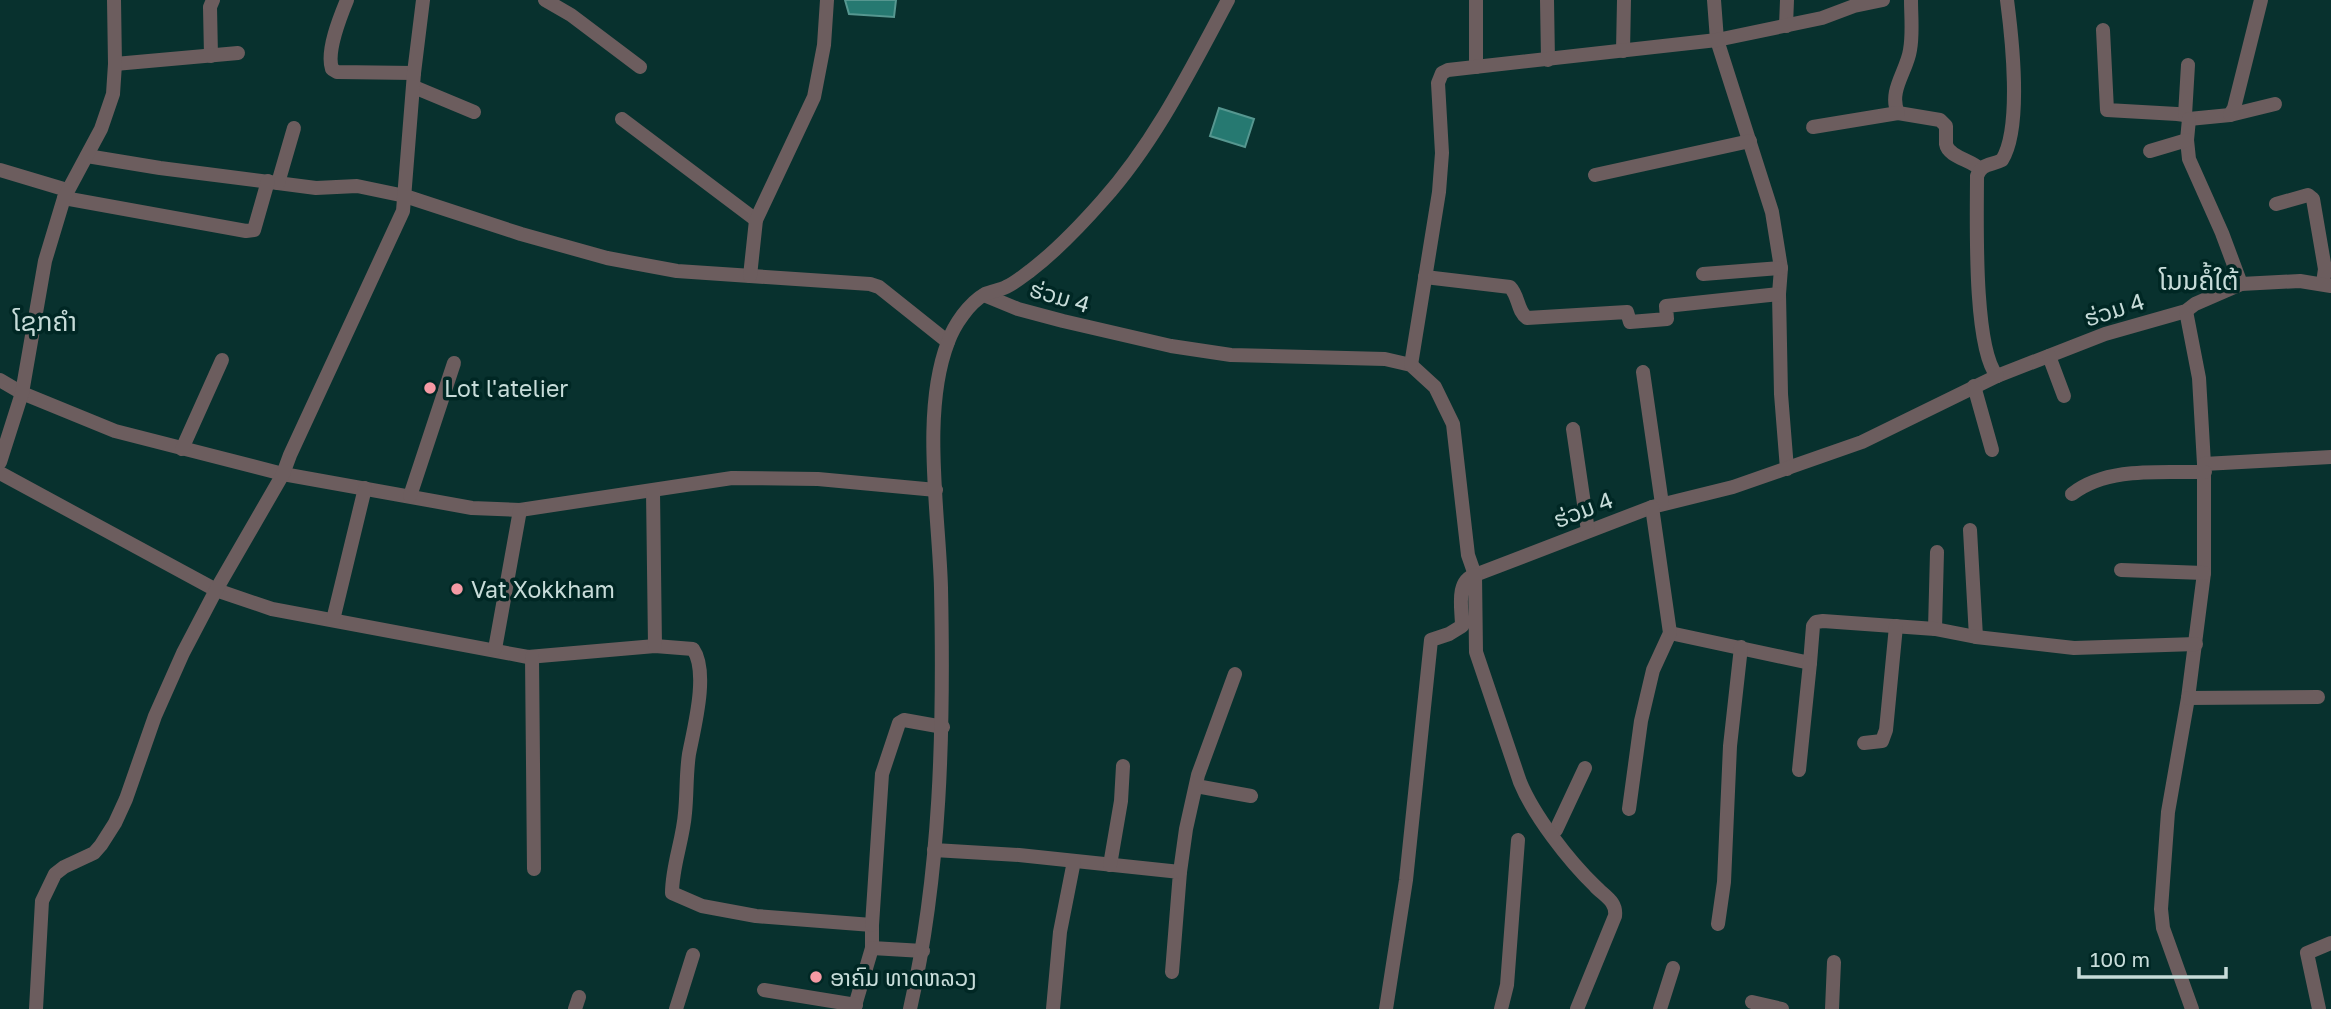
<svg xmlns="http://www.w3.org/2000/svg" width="2331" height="1009" font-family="'Golos Text','Noto Sans Lao',sans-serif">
	<rect width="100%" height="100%" fill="#08312e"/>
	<!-- water -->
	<g fill="#267971" stroke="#569790" stroke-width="2">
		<path d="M845,0H896L894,17L849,14Z"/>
		<path d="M1219,108L1254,119L1245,147L1210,136Z"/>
	</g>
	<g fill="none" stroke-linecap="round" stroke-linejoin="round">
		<!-- minor -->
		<g stroke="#6c5d5e" stroke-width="14">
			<path d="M347,0C340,17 326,51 332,69L337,72L414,73"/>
			<path d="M545,0L571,15L640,67"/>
			<path d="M1476,0V67"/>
			<path d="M1547,0L1548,60"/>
			<path d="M1714,0L1717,40L1772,212L1781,268L1779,294L1781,394L1787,469"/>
			<path d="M1911,0C1911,16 1913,34 1910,50C1907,71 1888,91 1898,113L1940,120L1946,126C1946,132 1946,139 1946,144C1948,157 1972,160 1980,169"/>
			<path d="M1786,26L1787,0"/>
			<path d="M2103,30L2107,110L2177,114L2185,115L2189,119L2230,115L2275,104"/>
			<path d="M1623,51L1624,0"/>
			<path d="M211,56L210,7L213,0"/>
			<path d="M115,64L238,53"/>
			<path d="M414,87L474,112"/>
			<path d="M2185,115L2188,65"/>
			<path d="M2230,115L2234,108L2261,0"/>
			<path d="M622,119L756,220"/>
			<path d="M2189,119L2187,140L2189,159L2222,233L2241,284"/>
			<path d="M1813,127L1898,113"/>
			<path d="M2150,151L2187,140"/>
			<path d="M87,156L160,168L316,188L357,186L405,196L521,234L607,258L677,271L870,284L879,287L948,342"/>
			<path d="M0,170L67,190"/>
			<path d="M1595,175L1750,141"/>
			<path d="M278,183L294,128"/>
			<path d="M64,198L246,231L254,230L268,181"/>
			<path d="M2276,204L2308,195L2313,199L2325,269L2323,283"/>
			<path d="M1703,274L1781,268"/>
			<path d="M750,276L756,220L814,97L824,45L827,0"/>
			<path d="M1425,277L1510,287C1519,296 1517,311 1527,318L1627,312L1630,322L1667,319L1666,306L1779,294"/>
			<path d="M984,295L1018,309L1063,321L1171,346L1231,355L1385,359L1411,365L1435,387L1453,424L1468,555L1475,575L1652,507L1733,487L1862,442L1997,376L2105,334L2186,311L2195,304L2241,284L2300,281L2331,286"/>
			<path d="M2186,311L2199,378L2204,464V573L2188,698L2168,812L2161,909L2163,928L2192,1009"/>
			<path d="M2049,356L2064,396"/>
			<path d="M1411,365L1439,192L1442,153L1438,83L1442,73L1448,70L1717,40L1822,18L1854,6L1883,0"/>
			<path d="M1643,372L1662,504"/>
			<path d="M1997,376C1973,347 1977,218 1977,176C1982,163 1990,166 2002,160C2022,128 2012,38 2007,0"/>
			<path d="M0,380L22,393L115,431L283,474L472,508L520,510L732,478L818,479L936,490"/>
			<path d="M1974,386L1992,450"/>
			<path d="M1573,429L1588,531"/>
			<path d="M182,449L222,360"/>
			<path d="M0,462L22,393L45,261L64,198L101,129L113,94L115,64L114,0"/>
			<path d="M2204,464L2331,457"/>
			<path d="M0,473L216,590L272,609L528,657L655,646L693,649C709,672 694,728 689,754C686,774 687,794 685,813C683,840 672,866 672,893L702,906L756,916L872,925V948L854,1009"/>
			<path d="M653,491L655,646"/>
			<path d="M2072,494C2108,466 2162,473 2205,472"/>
			<path d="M410,496L454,363"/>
			<path d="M1970,530L1976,637"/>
			<path d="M2121,570L2204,573"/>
			<path d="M333,620L365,488"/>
			<path d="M1935,629L1937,552"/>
			<path d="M1670,633L1810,663L1813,626L1816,622L1823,621L1935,629L1976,637L2074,648L2196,644"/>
			<path d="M495,649L520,510"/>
			<path d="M532,657L534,869"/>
			<path d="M2188,698L2318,697"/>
			<path d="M1864,743L1882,741L1886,730L1896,626"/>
			<path d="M1799,770L1810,663"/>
			<path d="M1196,786L1251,796"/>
			<path d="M1629,809L1641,721L1653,670L1670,633L1652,507"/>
			<path d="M1550,832L1556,830L1585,768"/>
			<path d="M934,850L1019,855L1180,872L1172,972"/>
			<path d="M1110,865L1121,801L1123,766"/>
			<path d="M1180,872L1186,829L1198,775L1235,674"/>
			<path d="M1718,924L1724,882L1730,746L1741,647"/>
			<path d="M872,925L882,774L899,723L904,720L943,727"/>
			<path d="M872,948L923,951"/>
			<path d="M764,990L856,1005"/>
			<path d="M1752,1002L1782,1009"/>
			<path d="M36,1009L42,901L55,874L64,867L94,853L101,845L115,823L126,799L155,716L183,653L216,590L283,474L290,455L403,211L414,73L423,0"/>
			<path d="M575,1009L579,997"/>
			<path d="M676,1009L693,955"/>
			<path d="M910,1009C941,872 944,729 941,588C939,514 921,412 948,342C954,325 969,303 985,294C992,291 1000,290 1006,287C1015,283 1023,276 1030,271C1056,251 1081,225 1103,200C1155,142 1191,69 1228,0"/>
			<path d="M1053,1009L1060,932L1074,861"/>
			<path d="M1386,1009L1406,880L1431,640L1449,634L1462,626C1462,609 1455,581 1475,575L1476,652L1520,782C1534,816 1569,861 1595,886C1604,896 1617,901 1615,916L1577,1009"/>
			<path d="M1501,1009L1507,985L1518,840"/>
			<path d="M1660,1009L1673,968"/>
			<path d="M1832,1009L1834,962"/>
			<path d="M2319,1009L2307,953L2331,943"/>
		</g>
	</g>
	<!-- markers -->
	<g fill="#f49aa4" stroke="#002724" stroke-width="2.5">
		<circle cx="430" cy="388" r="7"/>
		<circle cx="457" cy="589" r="7"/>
		<circle cx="816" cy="977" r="7"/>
	</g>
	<g text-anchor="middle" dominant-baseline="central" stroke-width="7" stroke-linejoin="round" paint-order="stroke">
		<!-- street labels -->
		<g font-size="23" fill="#c7dcd9" stroke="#002724">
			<text transform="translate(1060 296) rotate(16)">ຮ່ວມ 4</text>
			<text transform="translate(2114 309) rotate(-18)">ຮ່ວມ 4</text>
			<text transform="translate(1583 509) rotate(-21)">ຮ່ວມ 4</text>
		</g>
		<!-- poi labels -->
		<g font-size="23" fill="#c7dcd9" stroke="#002724" text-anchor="start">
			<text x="444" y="388">Lot l'atelier</text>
			<text x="471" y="589">Vat Xokkham</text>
			<text x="830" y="977">ອາຄົມ ທາດຫລວງ</text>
		</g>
		<!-- quarter labels -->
		<g font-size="26" fill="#c7dcd9" stroke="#002724">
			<text x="2199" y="280">ໂນນຄໍ້ໃຕ້</text>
			<text x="45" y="321">ໂຊກຄຳ</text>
		</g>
	</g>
	<!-- scale -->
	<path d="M2079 967v10h147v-10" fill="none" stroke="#c7dcd9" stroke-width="3.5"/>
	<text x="2090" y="967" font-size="21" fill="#c7dcd9" stroke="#002724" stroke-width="5" paint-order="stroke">100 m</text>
</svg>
